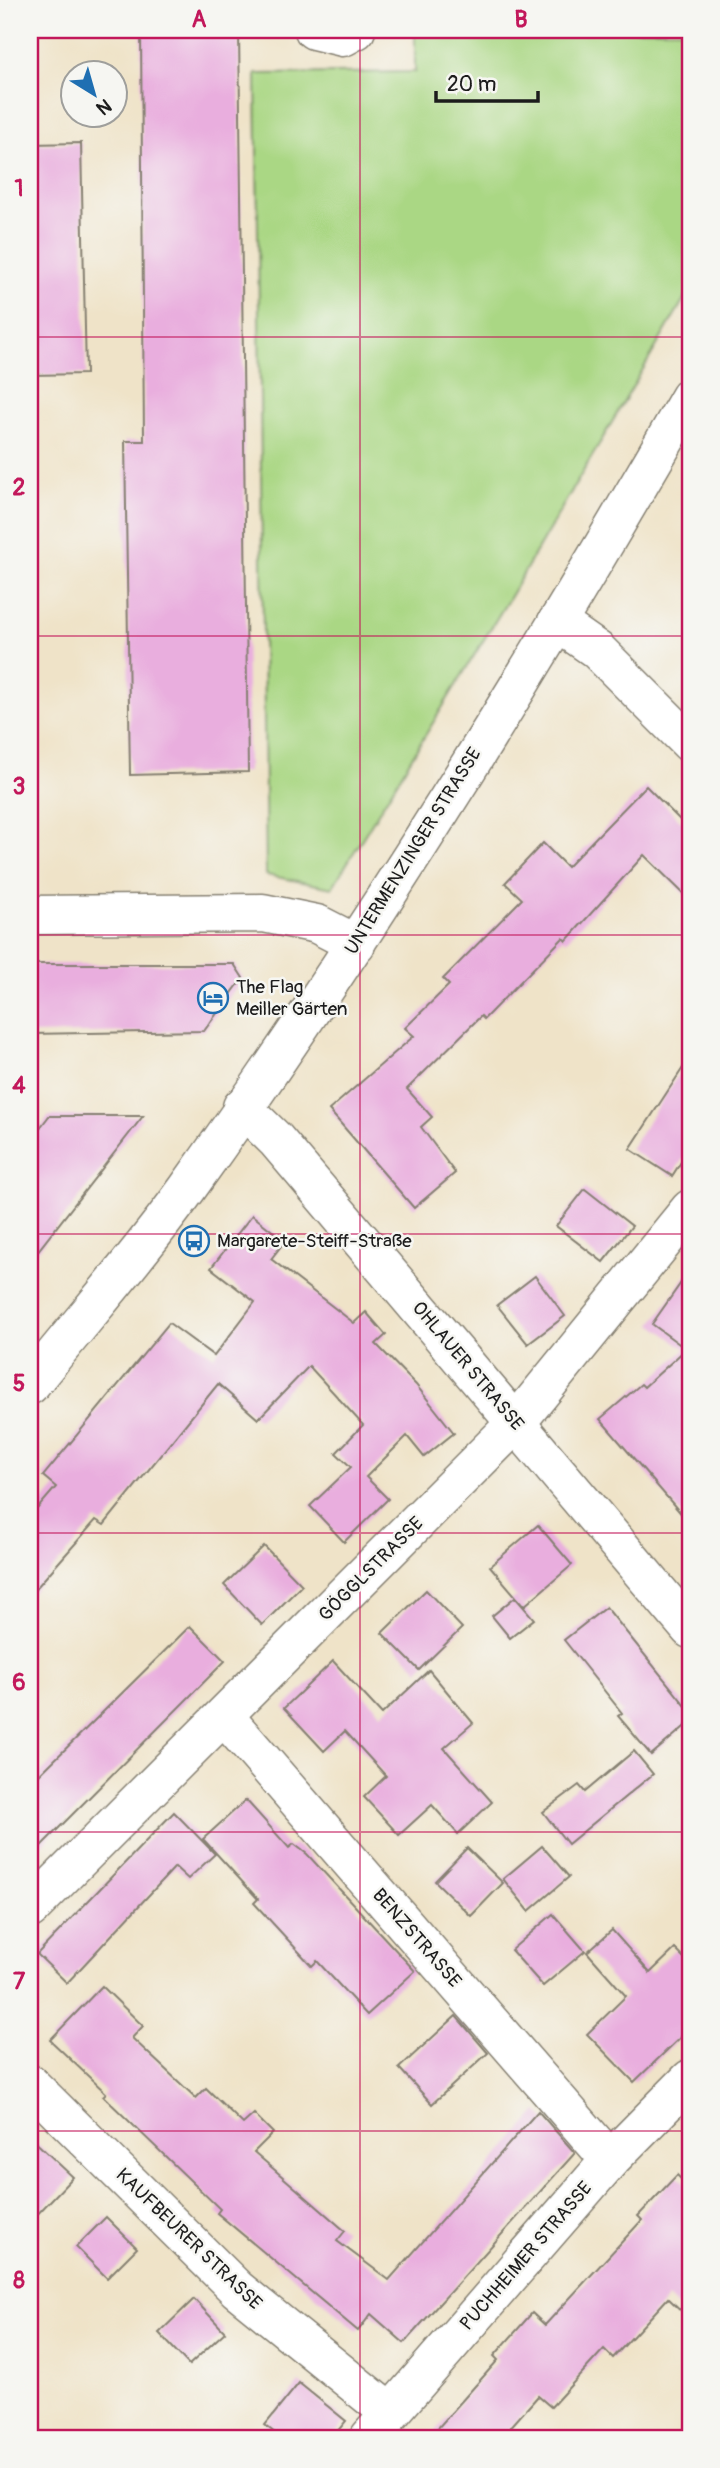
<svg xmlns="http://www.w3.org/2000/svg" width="720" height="2468" font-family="Pangolin,sans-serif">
	<rect width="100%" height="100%" fill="#f6f6f2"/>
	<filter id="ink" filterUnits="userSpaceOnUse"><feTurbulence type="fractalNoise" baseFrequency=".0143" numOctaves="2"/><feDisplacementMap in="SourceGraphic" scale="14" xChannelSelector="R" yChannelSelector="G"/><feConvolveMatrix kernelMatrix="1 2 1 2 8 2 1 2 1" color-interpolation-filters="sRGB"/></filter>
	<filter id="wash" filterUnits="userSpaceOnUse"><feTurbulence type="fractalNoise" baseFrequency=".00686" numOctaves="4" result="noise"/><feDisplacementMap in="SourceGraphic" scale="28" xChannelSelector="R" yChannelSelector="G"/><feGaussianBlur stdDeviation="1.57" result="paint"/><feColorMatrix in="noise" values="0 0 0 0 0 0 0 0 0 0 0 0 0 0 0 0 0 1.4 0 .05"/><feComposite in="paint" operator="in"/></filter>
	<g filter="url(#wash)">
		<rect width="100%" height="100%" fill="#efe3c8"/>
		<!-- green -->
		<path fill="#aad784" stroke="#637a50" stroke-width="2" d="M415,30H690V289L505,605L332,888L266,875L256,74L415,72Z"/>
		<g id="blocks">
			<!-- building -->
			<g fill="#e9aede">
				<path d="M141,30H239L248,772L130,775L125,441H144Z"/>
				<path d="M81,143L86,374L30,375V144Z"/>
				<path d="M646,786L690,830V900L644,855L566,941L563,938L484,1019L481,1016L407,1089L432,1117L421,1127L455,1173L414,1208L329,1110L414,1036L405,1028L449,985L443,979L522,899L505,883L543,843L567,867Z"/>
				<path d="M30,964H234L243,978L204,1031L30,1034Z"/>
				<path d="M690,1057V1148L672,1176L630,1149Z"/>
				<path d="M49,1116H143L30,1261V1141Z"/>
				<path d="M585,1189L632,1226L603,1262L556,1226Z"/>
				<path d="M252,1215L285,1241L271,1259L354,1323L366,1312L386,1335L376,1344L416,1385L454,1433L424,1457L407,1436L366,1477L388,1499L344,1542L310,1506L351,1467L336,1453L363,1425L309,1366L258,1419L218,1384L104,1525L96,1520L30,1595V1517L56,1487L43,1476L169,1323L214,1356L255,1302L211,1268Z"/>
				<path d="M690,1270V1524L600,1419L641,1384L644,1387L686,1349L652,1324Z"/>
				<path d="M535,1276L565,1316L528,1344L497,1305Z"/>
				<path d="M538,1525L572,1565L524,1606L490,1566Z"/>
				<path d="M264,1546L302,1585L262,1625L224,1585Z"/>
				<path d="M426,1590L462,1628L419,1670L382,1633Z"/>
				<path d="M515,1597L534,1619L510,1638L492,1616Z"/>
				<path d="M606,1607L690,1711V1722L651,1755L618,1716L622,1713L564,1640Z"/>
				<path d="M190,1626L225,1661L30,1857V1784Z"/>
				<path d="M333,1661L382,1714L429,1670L473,1723L444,1748L492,1802L458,1834L432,1805L399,1835L364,1797L386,1776L345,1731L324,1751L284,1708Z"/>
				<path d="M634,1751L653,1774L568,1844L543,1812L579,1785L585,1792Z"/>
				<path d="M246,1800L289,1848L294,1844L307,1854L415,1971L367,2015L317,1961L312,1966L254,1903L258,1899L203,1839Z"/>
				<path d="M174,1812L215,1854L188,1879L175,1867L67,1983L37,1954Z"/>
				<path d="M542,1846L569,1877L529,1911L503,1879Z"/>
				<path d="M467,1848L503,1883L471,1916L435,1881Z"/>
				<path d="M553,1914L585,1951L543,1986L511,1950Z"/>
				<path d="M612,1930L650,1973L675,1949L690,1964V2028L634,2082L587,2034L626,1996L587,1952Z"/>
				<path d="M102,1986L143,2026L132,2038L196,2098L206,2088L243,2124L254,2114L273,2133L254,2152L345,2231L337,2241L389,2280L538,2111L575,2153L404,2343L371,2314L358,2331L217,2213L220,2209L103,2096L106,2093L50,2040Z"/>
				<path d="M456,2016L488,2053L432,2104L399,2068Z"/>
				<path d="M30,2137L73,2177L30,2222Z"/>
				<path d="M677,2175L690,2188V2319L668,2298L613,2358L604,2349L551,2407L538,2396L501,2438H429L498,2360L494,2356L532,2313L545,2325L642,2220L638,2216Z"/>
				<path d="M106,2217L137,2248L107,2278L76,2247Z"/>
				<path d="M194,2299L225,2332L189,2365L159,2333Z"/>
				<path d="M299,2383L346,2421L332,2438H281L265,2425Z"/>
			</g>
		</g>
	</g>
	<g filter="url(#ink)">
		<use href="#blocks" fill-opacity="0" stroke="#868072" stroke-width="2"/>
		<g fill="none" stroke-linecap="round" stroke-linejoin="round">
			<!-- minor casing -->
			<g stroke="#868072" stroke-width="41">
				<g id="minor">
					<path d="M314,30L343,37L356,30"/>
					<path d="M557,622L597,650L690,743"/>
					<path d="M30,915L263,913L317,924L356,944"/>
					<path d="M242,1107L276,1140L690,1629"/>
					<path d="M30,1385C82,1320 138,1257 187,1189C369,935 534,668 690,397"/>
					<path d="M224,1716L610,2160"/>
					<path d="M30,1909L516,1423L690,1209"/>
					<path d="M30,2084L237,2289L389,2412"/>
					<path d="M369,2438L610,2160L690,2079"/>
				</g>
			</g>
			<!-- minor -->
			<use href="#minor" stroke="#fff" stroke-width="38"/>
		</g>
	</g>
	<!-- grid -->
	<path fill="none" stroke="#c2185b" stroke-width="2" stroke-opacity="0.55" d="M360,30V2438M30,337H690M30,636H690M30,935H690M30,1234H690M30,1533H690M30,1832H690M30,2131H690"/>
	<!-- icons -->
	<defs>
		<g id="hotel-ring" transform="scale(1.575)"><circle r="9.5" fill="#f6f6f2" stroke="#1f6fb2" stroke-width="1.5"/><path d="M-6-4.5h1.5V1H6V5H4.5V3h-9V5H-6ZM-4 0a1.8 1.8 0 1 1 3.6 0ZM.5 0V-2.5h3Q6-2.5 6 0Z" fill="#1f6fb2"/></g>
		<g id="bus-ring" transform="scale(1.575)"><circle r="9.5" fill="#f6f6f2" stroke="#1f6fb2" stroke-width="1.5"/><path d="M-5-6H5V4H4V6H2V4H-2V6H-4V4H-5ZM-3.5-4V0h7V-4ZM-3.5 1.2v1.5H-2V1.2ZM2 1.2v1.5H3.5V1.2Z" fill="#1f6fb2"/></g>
	</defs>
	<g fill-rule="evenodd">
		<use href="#hotel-ring" x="213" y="998"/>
		<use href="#bus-ring" x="194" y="1241"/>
	</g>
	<g text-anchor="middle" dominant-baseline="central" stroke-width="5" stroke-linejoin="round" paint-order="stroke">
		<!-- street labels -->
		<g font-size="19" fill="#1c1c1c" stroke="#f6f6f2">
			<text transform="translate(413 851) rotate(-58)">UNTERMENZINGER STRASSE</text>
			<text transform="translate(468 1366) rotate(50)">OHLAUER STRASSE</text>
			<text transform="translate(371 1569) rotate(-45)">GÖGGLSTRASSE</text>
			<text transform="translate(417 1938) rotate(49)">BENZSTRASSE</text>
			<text transform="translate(189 2239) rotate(44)">KAUFBEURER STRASSE</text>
			<text transform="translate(526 2256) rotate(-49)">PUCHHEIMER STRASSE</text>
		</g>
		<!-- poi labels -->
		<g font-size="19" fill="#1c1c1c" stroke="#f6f6f2" text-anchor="start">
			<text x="236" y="987">The Flag<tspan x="236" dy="22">Meiller Gärten</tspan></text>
			<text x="217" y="1241">Margarete-Steiff-Straße</text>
		</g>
	</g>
	<!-- margin -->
	<rect width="720" height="2468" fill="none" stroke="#f6f6f2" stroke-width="77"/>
	<!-- north arrow -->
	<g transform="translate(94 94) rotate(143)"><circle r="33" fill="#f6f6f2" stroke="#9f9f9c" stroke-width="2"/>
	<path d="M0-5L12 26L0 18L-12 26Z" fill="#1f6fb2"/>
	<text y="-10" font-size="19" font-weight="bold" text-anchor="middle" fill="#1c1c1c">N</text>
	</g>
	<!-- scale -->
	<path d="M436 91v10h102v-10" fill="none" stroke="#1c1c1c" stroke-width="3.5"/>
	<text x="447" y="91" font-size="21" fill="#1c1c1c" stroke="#f6f6f2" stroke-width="5" paint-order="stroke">20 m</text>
	<rect x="38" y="38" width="644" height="2392" fill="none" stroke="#c2185b" stroke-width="2.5"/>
	<g font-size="23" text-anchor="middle" font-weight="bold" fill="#c2185b">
		<text x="199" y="27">A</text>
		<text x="521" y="27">B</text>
		<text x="19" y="196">1</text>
		<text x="19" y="495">2</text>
		<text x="19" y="794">3</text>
		<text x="19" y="1093">4</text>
		<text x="19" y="1391">5</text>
		<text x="19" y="1690">6</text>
		<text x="19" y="1989">7</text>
		<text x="19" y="2288">8</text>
	</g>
</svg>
